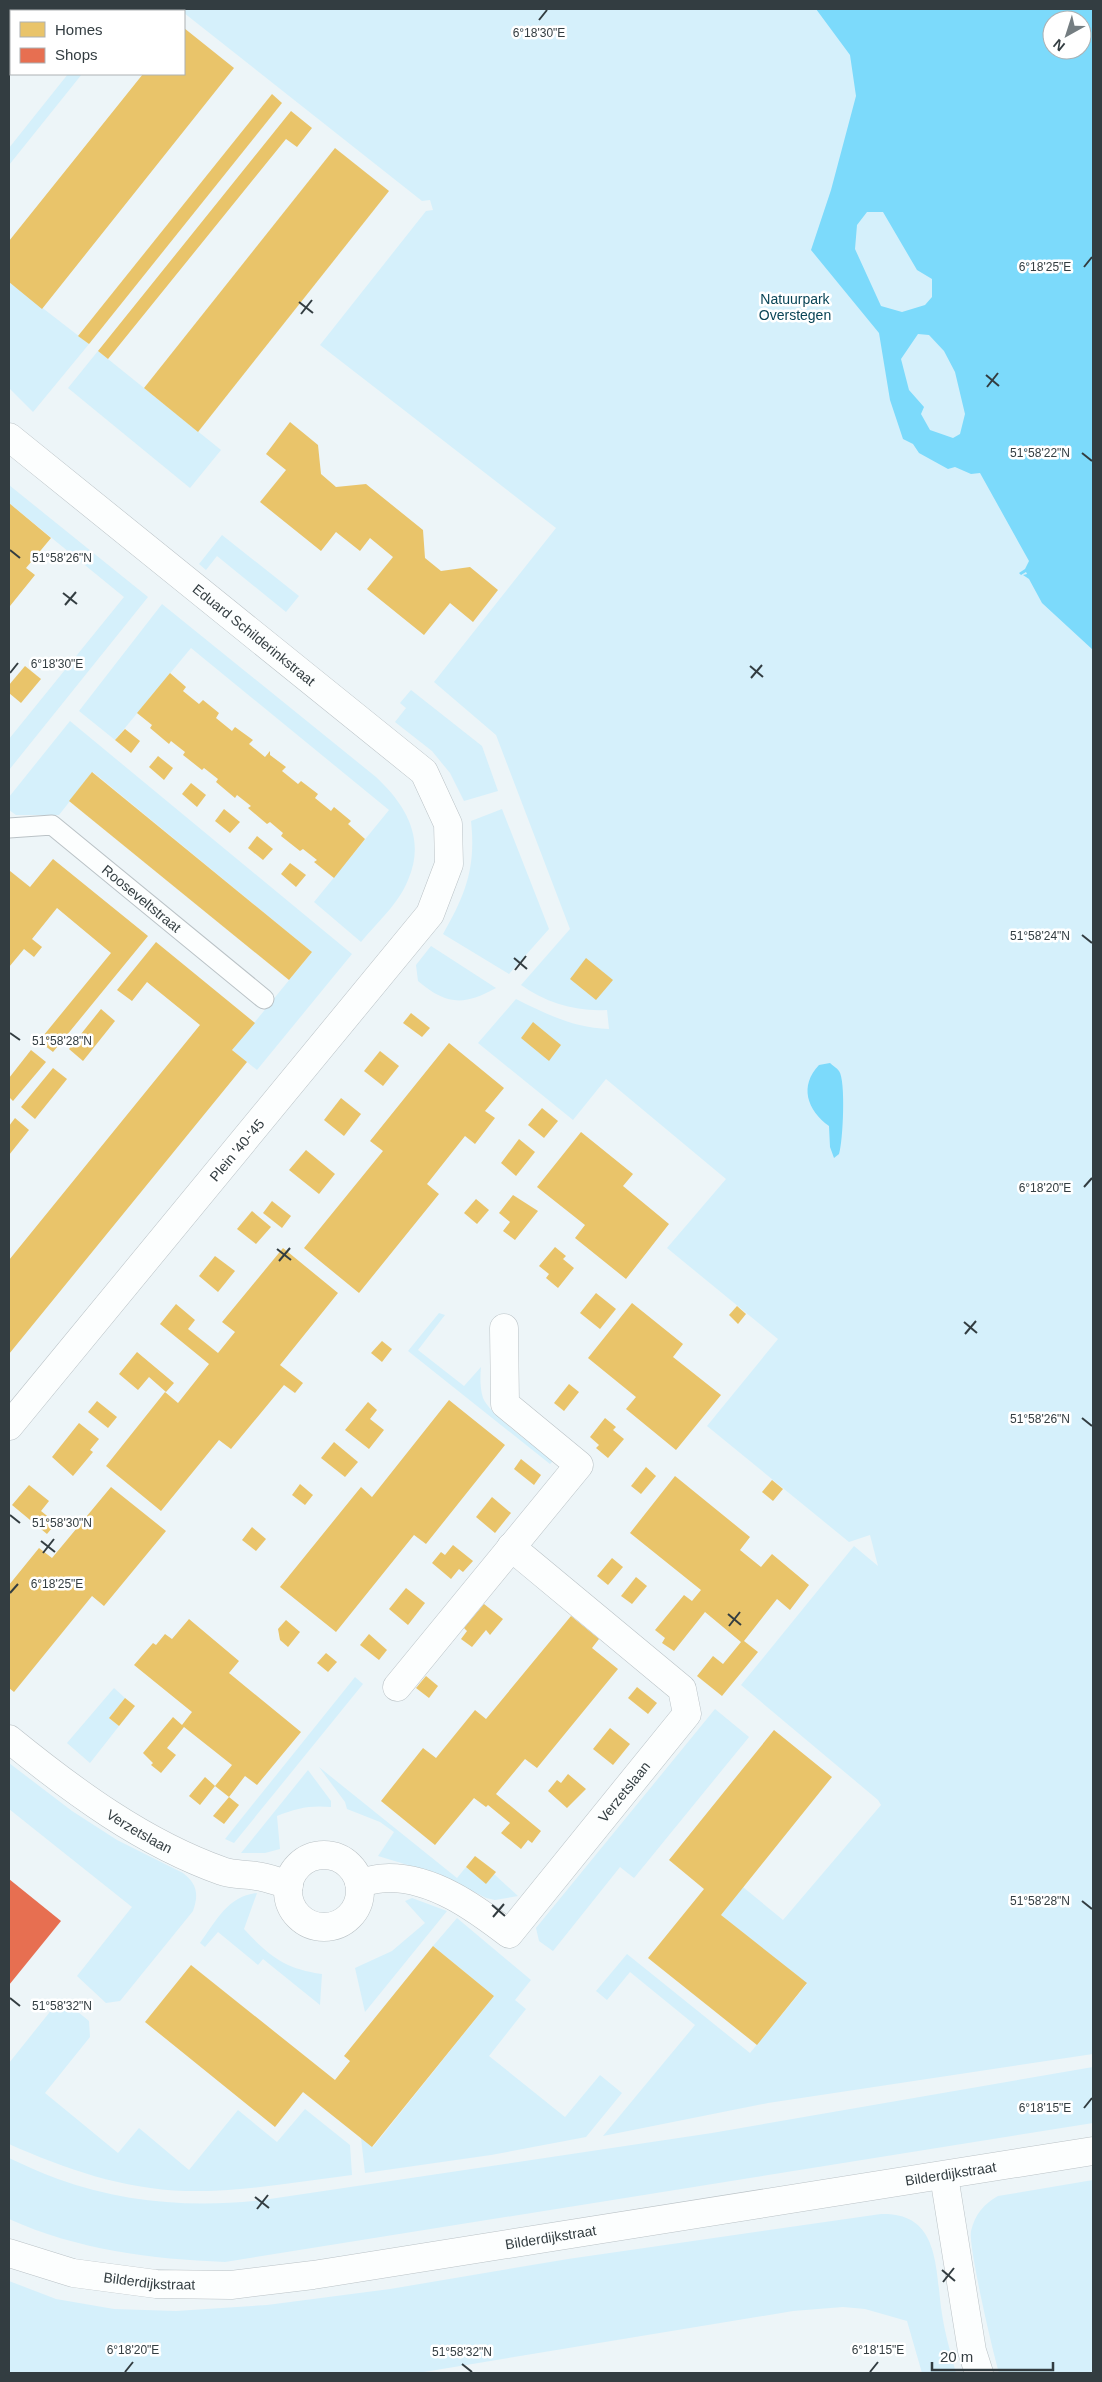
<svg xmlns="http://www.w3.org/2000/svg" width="1102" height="2382" font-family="Helvetica,sans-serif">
	<rect width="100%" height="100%" fill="#edf5f8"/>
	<!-- green -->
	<g fill="#d5f0fb" fill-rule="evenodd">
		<path d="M179,9H1093V2054L768,2103L603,2136L695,2025L630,1972L607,2000L596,1991L627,1954L750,2053L807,1984L721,1915L743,1887L783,1920L881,1805L878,1800L741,1685L854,1546L878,1566L870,1535L849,1542L707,1426L778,1339L667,1248L726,1179L606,1079L573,1120L478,1043L516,999C546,1014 574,1028 609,1029L607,1010C577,1012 546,1003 521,985L570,929L496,735L434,682L556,528L320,345L426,211L433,210L430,200L422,201ZM1052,20H1082V50H1052Z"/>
		<path d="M68,74H82L9,165V148Z"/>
		<path d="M9,282L89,344L33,412L9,388Z"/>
		<path d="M98,351L221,450L190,488L68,388Z"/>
		<path d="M9,485L148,597L9,770V739L124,597L9,503Z"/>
		<path d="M222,535L299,596L286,612L217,556L206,570L199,564Z"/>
		<path d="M162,604L376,777C406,805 426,839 408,880C399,903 377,923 361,942L314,902L389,810L191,648L115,740L79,711Z"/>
		<path d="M411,690L482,746L498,791L464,801L450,773L432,751L395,722L406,708L400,703Z"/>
		<path d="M70,721L352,954L257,1070L232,1050L312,952L93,772L59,815H16L9,810V797Z"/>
		<path d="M502,809L549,929L509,974L443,934C466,894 476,867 471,821Z"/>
		<path d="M431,946L496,988C464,1006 446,1005 418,981L416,965Z"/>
		<path d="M439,1313L445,1315L418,1350L464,1386L481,1367C480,1377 480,1388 483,1398C489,1414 537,1448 553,1461L550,1464L408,1351Z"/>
		<path d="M355,1677L363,1684L234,1843L225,1839Z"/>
		<path d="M114,1688L125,1698L109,1718L119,1726L90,1763L67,1743Z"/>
		<path d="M715,1709L749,1737L634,1878L620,1867L553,1951L539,1941L536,1928Z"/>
		<path d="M9,1763L72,1811L117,1840L183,1873C197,1884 199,1894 193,1911L120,2001L106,2003L77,1976L132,1907L9,1809Z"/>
		<path d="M319,1767L457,1878L466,1867L486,1883L494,1874L518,1896L495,1900L486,1898L441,1875L378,1856L394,1832L380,1822L347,1809L345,1802Z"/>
		<path d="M308,1770L331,1801V1807C311,1805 296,1808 277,1816L280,1849L265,1853H241Z"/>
		<path d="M257,1893L244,1929C269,1956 285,1969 322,1974L320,2005L263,1959L258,1965L218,1932L205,1947L200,1943C216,1921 228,1896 257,1893Z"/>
		<path d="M412,1898L447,1911L365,2012L355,1968L392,1951L425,1923L405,1901Z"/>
		<path d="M457,1918L531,1980L515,2000L526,2009L489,2056L565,2117L600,2075L622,2093L586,2137L491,2155L365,2173L361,2138L373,2147L494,1996L433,1946Z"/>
		<path d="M61,1998L89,2021L90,2037L45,2093L118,2153L139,2128L189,2170L238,2110L277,2142L305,2109L350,2145L352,2175C297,2182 241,2192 185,2191C123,2189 65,2169 9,2144V2063Z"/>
		<path d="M1093,2067V2123L225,2262C151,2259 78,2250 9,2219V2158C25,2165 41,2173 58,2179C124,2203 194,2208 263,2200L712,2133Z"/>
		<path d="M1093,2180V2373H999C993,2353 968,2246 971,2231C975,2214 984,2204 998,2196Z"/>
		<path d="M881,2214C941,2212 935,2270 942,2314C945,2334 951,2354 956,2373H922L907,2321L865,2309L843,2307L793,2311L418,2373H9V2281L56,2299L114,2309L176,2311L267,2305L390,2289L568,2259Z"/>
	</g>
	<!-- water -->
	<g fill="#7cdafb" fill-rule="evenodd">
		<path d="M816,9H1093V650L1042,603L1029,579L1023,575L1027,574L1026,572L1021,575L1019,573L1025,569L1029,561L980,473L971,474L955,467L948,469L919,453L913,444L903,439L890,400L879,333L811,250L831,190L856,96L850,55ZM1052,20H1082V50H1052ZM867,212H883L917,270L932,279V297L925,305L902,312L881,306L855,249L857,225ZM918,334L929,335L944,351L955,372L965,414L960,434L953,438L930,430L921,414L924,407L909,390L901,359Z"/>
		<path d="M830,1063C832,1065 837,1068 839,1071C846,1080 843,1142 839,1154L834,1158L830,1147L829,1126C807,1110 799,1086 819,1065Z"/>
	</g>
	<!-- homes -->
	<g fill="#e9c46a">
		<path d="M184,28L234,68L42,309L9,282V241L143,74H184Z"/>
		<path d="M272,94L282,103L89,344L78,336Z"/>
		<path d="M291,111L312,128L297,147L286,139L108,359L98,351Z"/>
		<path d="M335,148L389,191L198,432L144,388Z"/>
		<path d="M290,422L318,445L321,474L336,487L366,484L423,530L425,558L441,571L470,567L498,590L473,622L450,603L424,635L367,589L393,557L370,538L360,551L336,532L321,551L260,502L286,470L266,454Z"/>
		<path d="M9,503L51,538L26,568L35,575L10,606Z"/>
		<path d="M25,666L41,679L21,703L9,693V685Z"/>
		<path d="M170,673L186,687L183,691L199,704L203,700L219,713L216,718L232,731L235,727L253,740L249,744L265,757L270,751V755L286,767L282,771L298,784L301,781L318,794L315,798L331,811L334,807L351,821L348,824L365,839L334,878L314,862L317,860L303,849L300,851L281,836L283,833L270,822L267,824L248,808L251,806L237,795L235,798L216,782L218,779L204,768L202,770L183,755L185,752L171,741L169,744L150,728L152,725L137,713Z"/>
		<path d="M125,729L140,741L131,753L115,740Z"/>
		<path d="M158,756L173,768L164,780L149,767Z"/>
		<path d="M92,772L312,952L289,980L69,801Z"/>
		<path d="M191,783L206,795L197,807L182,794Z"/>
		<path d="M224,809L240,822L230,833L215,821Z"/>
		<path d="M257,836L273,849L263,860L248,848Z"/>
		<path d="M53,859L148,936L53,1052L39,1041L111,953L57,908L32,939L42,947L34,957L24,949L9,967V873L10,871L30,887Z"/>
		<path d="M290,863L306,875L296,887L281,874Z"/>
		<path d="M156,942L255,1023L232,1050L247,1062L9,1354V1260L200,1025L147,982L132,1001L117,990Z"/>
		<path d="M586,958L613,980L596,1000L570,979Z"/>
		<path d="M101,1009L115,1021L83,1061L69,1049Z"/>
		<path d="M411,1013L430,1028L422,1037L403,1023Z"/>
		<path d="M533,1022L561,1045L549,1061L521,1038Z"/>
		<path d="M449,1043L504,1088L485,1111L495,1118L475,1144L465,1136L427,1184L439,1194L359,1293L304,1248L383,1151L370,1141Z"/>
		<path d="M31,1050L46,1062L13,1101L9,1097V1078Z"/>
		<path d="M380,1051L399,1066L383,1086L364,1071Z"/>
		<path d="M53,1068L67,1079L35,1119L21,1107Z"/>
		<path d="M341,1098L361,1114L344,1136L324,1120Z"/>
		<path d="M542,1108L558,1121L544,1138L528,1125Z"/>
		<path d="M15,1118L29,1130L9,1155V1126Z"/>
		<path d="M581,1132L633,1174L623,1186L669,1224L626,1279L575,1238L585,1225L537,1187Z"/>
		<path d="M519,1139L535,1152L516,1176L501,1163Z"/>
		<path d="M306,1150L335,1174L319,1194L289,1170Z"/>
		<path d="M513,1195L538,1211L515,1240L503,1231L510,1222L499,1213Z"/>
		<path d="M476,1199L489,1210L477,1224L464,1213Z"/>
		<path d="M272,1201L291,1216L282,1228L263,1213Z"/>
		<path d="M252,1211L271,1227L256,1244L237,1229Z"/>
		<path d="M555,1247L566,1256L563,1259L574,1268L558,1288L546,1278L549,1274L539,1266Z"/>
		<path d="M283,1248L338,1293L280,1365L303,1383L295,1393L284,1385L231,1449L219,1440L161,1511L106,1466L165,1392L178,1403L209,1364L160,1324L176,1304L195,1320L188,1329L218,1353L235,1332L222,1322Z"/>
		<path d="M215,1256L235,1271L218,1292L199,1276Z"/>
		<path d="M596,1293L616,1309L600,1329L580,1313Z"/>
		<path d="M632,1303L683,1344L673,1357L721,1395L676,1450L626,1409L636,1397L588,1358Z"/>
		<path d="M737,1306L746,1314L738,1324L729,1315Z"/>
		<path d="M382,1341L392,1349L382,1362L371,1353Z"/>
		<path d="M137,1352L174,1383L166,1392L149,1377L138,1390L119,1374Z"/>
		<path d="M569,1384L579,1392L564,1411L554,1403Z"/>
		<path d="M449,1400L505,1445L426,1544L414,1535L336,1632L280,1587L361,1487L372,1497Z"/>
		<path d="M97,1401L117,1417L108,1428L88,1412Z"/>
		<path d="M368,1402L377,1410L370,1419L384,1430L369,1449L345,1430Z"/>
		<path d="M605,1418L616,1427L613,1430L624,1439L608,1458L596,1448L599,1445L590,1437Z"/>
		<path d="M79,1423L99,1439L90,1450L93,1452L73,1476L52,1457Z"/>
		<path d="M334,1442L358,1462L345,1477L321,1458Z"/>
		<path d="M521,1459L541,1475L534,1485L514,1469Z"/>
		<path d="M646,1467L656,1476L641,1494L631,1486Z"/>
		<path d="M675,1476L750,1537L740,1550L761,1567L772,1554L809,1585L790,1610L777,1599L744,1641L758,1652L722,1696L697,1676L713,1656L723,1664L741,1642L705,1612L674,1651L662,1643L665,1638L655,1630L684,1595L692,1601L701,1590L630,1533Z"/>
		<path d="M772,1480L783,1489L773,1501L762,1492Z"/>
		<path d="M300,1484L313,1495L305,1505L292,1495Z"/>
		<path d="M29,1485L49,1501L41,1511L56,1523L47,1534L12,1505Z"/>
		<path d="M111,1487L166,1531L104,1606L92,1596L14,1692L9,1688V1585L39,1548L52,1558Z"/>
		<path d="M492,1497L511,1513L495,1533L476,1517Z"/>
		<path d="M252,1527L266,1539L256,1551L242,1540Z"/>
		<path d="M453,1545L473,1561L463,1572L459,1569L451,1579L432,1563L441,1552L445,1555Z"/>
		<path d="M612,1558L623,1567L608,1585L597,1576Z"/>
		<path d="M636,1577L647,1586L632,1604L621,1596Z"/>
		<path d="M406,1588L425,1603L408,1625L389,1609Z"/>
		<path d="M484,1604L503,1619L490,1635L486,1630L472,1647L461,1639L467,1631L464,1628Z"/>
		<path d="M571,1616L599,1639L592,1648L618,1669L537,1768L525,1759L496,1794L541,1831L532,1843L528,1840L521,1849L501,1833L510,1823L488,1805L486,1807L474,1798L435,1845L381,1801L423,1748L436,1758L475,1710L486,1719Z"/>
		<path d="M189,1619L239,1661L229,1673L301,1732L257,1785L245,1776L229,1797L215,1786L200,1805L189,1796L205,1777L215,1786L232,1765L184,1727L167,1748L176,1755L161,1773L151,1765L153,1763L143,1753L173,1717L182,1725L192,1712L134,1665L153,1643L156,1645L165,1634L172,1639Z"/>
		<path d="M286,1620L300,1632L288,1647L280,1640L278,1629Z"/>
		<path d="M369,1634L387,1650L379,1660L360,1645Z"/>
		<path d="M326,1653L337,1662L328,1672L317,1663Z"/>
		<path d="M426,1676L438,1686L429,1698L416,1688Z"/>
		<path d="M637,1687L657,1703L648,1714L628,1698Z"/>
		<path d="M125,1698L135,1706L119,1726L109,1718Z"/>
		<path d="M610,1728L630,1744L613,1765L593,1749Z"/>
		<path d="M774,1730L832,1777L721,1915L807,1983L757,2045L648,1958L704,1889L669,1860Z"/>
		<path d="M568,1774L586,1789L567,1808L548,1791L557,1780L561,1783Z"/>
		<path d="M229,1797L239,1805L224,1824L213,1816Z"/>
		<path d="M475,1856L496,1872L486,1884L466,1867Z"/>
		<path d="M433,1946L494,1996L372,2147L303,2092L275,2127L145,2022L191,1965L335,2080L350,2061L344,2056Z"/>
	</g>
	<!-- shops -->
	<path fill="#e76f51" d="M9,1879L61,1921L9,1985Z"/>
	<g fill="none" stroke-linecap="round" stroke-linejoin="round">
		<!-- service casing -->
		<g stroke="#bac2c6" stroke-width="21">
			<g id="service">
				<path id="s1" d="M9,828L52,825L264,999"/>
			</g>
		</g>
		<!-- minor casing -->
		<g stroke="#bac2c6" stroke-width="29">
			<g id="minor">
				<path id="s2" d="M9,437L424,772L448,824L449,864L430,914L9,1426"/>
				<path d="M397,1687L579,1465L505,1404L504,1328"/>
				<path id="s3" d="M9,1739C73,1791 143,1843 222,1871C232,1875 245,1874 256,1876C267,1877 278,1882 289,1885"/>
				<circle cx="324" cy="1891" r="36"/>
				<path id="s4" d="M359,1882C369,1881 379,1878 389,1878C434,1878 475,1908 509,1934L687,1714L682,1689L511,1547"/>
			</g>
		</g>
		<!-- tertiary casing -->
		<g stroke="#bac2c6" stroke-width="29">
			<g id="tertiary">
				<path d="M944,2176L972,2351L979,2373"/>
				<path id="s5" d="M9,2253L73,2273L156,2284L231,2285L313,2275L1093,2151"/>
			</g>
		</g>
		<!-- service -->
		<use href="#service" stroke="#fcfefe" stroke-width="19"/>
		<!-- minor -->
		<use href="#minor" stroke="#fcfefe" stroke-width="28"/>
		<!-- tertiary -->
		<use href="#tertiary" stroke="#fcfefe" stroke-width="28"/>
	</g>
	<!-- ticks -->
	<path fill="none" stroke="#333d41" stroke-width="2" d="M539,20L547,10M1084,267L1092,257M299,302L313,313M301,314L312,300M986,375L999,386M987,387L998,373M1082,453L1092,461M10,550L20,558M63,593L77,604M65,605L76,592M750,666L763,677M10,673L18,663M751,678L762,665M1082,935L1092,943M514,958L527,969M515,970L526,956M10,1033L20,1040M1084,1187L1092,1178M277,1249L291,1260M279,1261L290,1248M964,1322L977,1333M965,1334L976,1321M1082,1418L1092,1426M10,1515L20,1523M41,1541L55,1552M43,1553L54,1539M10,1593L18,1584M728,1614L741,1625M729,1626L740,1612M1082,1901L1092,1909M492,1905L505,1916M493,1917L504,1904M10,1998L20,2006M1084,2108L1092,2098M255,2197L269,2208M257,2209L268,2195M942,2270L955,2281M943,2282L954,2268M462,2364L472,2372M125,2372L133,2362M870,2372L878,2362"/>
	<g text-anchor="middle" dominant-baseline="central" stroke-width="5" stroke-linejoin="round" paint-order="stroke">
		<!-- park labels -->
		<g font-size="14" fill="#0a4557" stroke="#fff">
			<text x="795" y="299">Natuurpark<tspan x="795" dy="16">Overstegen</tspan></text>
		</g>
		<!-- street labels -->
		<g font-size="14" fill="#333d41" stroke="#fff">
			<text stroke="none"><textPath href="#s2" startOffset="315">Eduard Schilderinkstraat</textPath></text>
			<text stroke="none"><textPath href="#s1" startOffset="159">Rooseveltstraat</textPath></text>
			<text transform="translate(237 1150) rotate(-50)">Plein '40-'45</text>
			<text stroke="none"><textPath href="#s4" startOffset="348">Verzetslaan</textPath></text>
			<text stroke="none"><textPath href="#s3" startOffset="160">Verzetslaan</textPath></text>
			<text stroke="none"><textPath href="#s5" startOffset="954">Bilderdijkstraat</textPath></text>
			<text stroke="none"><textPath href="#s5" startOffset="549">Bilderdijkstraat</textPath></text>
			<text stroke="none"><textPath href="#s5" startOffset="144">Bilderdijkstraat</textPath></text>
		</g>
	</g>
	<g font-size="12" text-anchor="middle" fill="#333d41" stroke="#fff" stroke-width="5" stroke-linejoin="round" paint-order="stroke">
		<text x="539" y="37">6°18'30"E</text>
		<text x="1045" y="271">6°18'25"E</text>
		<text x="1040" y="457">51°58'22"N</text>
		<text x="62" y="562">51°58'26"N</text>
		<text x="57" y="668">6°18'30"E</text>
		<text x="1040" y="940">51°58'24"N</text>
		<text x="62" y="1045">51°58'28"N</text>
		<text x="1045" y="1192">6°18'20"E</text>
		<text x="1040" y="1423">51°58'26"N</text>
		<text x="62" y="1527">51°58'30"N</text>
		<text x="57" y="1588">6°18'25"E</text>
		<text x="1040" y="1905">51°58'28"N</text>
		<text x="62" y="2010">51°58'32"N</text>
		<text x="1045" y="2112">6°18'15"E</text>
		<text x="133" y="2354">6°18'20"E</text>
		<text x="878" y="2354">6°18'15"E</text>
		<text x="462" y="2356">51°58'32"N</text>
	</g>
	<!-- border -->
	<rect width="1102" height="2382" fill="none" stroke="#333d41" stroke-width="20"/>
	<!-- legend -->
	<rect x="10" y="10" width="175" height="65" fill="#ffffff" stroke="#adb1b3"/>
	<rect x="20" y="22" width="25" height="15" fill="#e9c46a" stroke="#adb1b3"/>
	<text x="55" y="35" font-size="15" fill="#333d41">Homes</text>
	<rect x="20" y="48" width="25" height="15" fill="#e76f51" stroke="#adb1b3"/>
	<text x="55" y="60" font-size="15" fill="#333d41">Shops</text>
	<!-- north arrow -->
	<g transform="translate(1067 35) rotate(219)"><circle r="24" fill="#ffffff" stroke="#adb1b3"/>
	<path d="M0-4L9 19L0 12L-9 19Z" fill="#747d81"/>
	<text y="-8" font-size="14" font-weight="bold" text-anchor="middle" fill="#333d41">N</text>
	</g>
	<!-- scale -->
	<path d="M932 2362v8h121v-8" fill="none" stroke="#333d41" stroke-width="2.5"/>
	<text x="940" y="2362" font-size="15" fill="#333d41" stroke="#ffffff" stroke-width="4" paint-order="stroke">20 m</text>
</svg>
